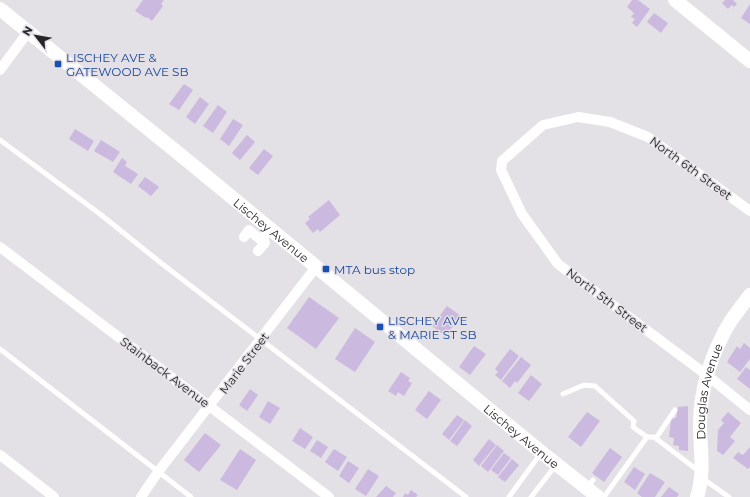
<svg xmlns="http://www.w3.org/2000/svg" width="750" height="497" font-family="Montserrat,sans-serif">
	<rect width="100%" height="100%" fill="#e3e0e6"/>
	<!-- building -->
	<g fill="#ccb9df">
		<path d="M143,0H164L161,4L163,6L152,21L147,17L146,18L135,11Z"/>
		<path d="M632,0H638L650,9L637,27L632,23L635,19L631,17L634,13L627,7Z"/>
		<path d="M725,0H733L737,4L734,7L732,5L728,9L722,3Z"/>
		<path d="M750,4V24L741,18Z"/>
		<path d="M654,13L668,23L661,33L647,22Z"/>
		<path d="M184,84L193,90L179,110L169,104Z"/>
		<path d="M200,97L209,104L195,124L186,117Z"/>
		<path d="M218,105L227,112L213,133L203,126Z"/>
		<path d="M233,119L243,125L229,146L220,139Z"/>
		<path d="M75,129L94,141L88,151L69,139Z"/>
		<path d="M247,135L255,142L240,160L232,153Z"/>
		<path d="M101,140L120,152L113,162L94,151Z"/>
		<path d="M264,149L273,156L258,175L249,168Z"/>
		<path d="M122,158L127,162L125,166L138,174L131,184L113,172Z"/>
		<path d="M145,177L159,187L151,196L138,186Z"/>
		<path d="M329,200L340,215L320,232L318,229L313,233L305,223L310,219L308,217Z"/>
		<path d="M309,297L339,318L316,349L287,328Z"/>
		<path d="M447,306L461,316L445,336L432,326Z"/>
		<path d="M355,328L375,342L355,372L335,359Z"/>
		<path d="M744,343L750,348V359L740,372L727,362L737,346L740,349Z"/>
		<path d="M474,346L486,354L470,375L459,367Z"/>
		<path d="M510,349L519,356L501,380L495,375L498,372L495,369Z"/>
		<path d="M521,357L531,365L517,383L515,381L510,388L502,381Z"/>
		<path d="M746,367L750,370V389L737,379Z"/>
		<path d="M401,372L410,378L408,381L412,383L404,396L398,392L396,396L388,391Z"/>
		<path d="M531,375L542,384L529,401L518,393Z"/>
		<path d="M250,389L258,395L247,411L239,405Z"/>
		<path d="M429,391L441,400L427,419L415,410Z"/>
		<path d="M268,401L280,408L270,424L259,417Z"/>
		<path d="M688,406V451L679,450V446L673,445L674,438L669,437L671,419L676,418L678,407Z"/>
		<path d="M587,412L600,421L581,447L568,437Z"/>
		<path d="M728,412L741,423L730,437L735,441L723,455L717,451L718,430L724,423L721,420Z"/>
		<path d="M457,415L464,420L449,440L442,434Z"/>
		<path d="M465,420L472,426L457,446L450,441Z"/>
		<path d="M300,428L313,437L305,449L292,441Z"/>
		<path d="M205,433L221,445L199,472L184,460Z"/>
		<path d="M489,439L496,445L479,466L473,460Z"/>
		<path d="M317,440L328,447L321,458L310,451Z"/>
		<path d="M497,445L504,451L488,472L481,466Z"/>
		<path d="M750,447V467L748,469L733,458L738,452L743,455Z"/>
		<path d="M610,448L622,457L604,482L592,473Z"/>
		<path d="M240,449L256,460L237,490L220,480Z"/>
		<path d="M334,449L347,457L338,471L325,462Z"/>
		<path d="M504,453L511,458L498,475L491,470Z"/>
		<path d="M512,459L519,465L505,482L498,477Z"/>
		<path d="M348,461L359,468L349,483L339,476Z"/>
		<path d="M634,467L645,474L635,490L624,482Z"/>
		<path d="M368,469L379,476L366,496L355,489Z"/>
		<path d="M650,473L665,482L655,497H642L637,493Z"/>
		<path d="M386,486L396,493L393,497H376Z"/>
		<path d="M669,487L679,494L677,497H661Z"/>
		<path d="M411,490L418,495L416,497H403L405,493L408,495Z"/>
	</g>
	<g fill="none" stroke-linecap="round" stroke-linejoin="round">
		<!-- lane -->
		<g stroke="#fff" stroke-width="5">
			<path d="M0,140L100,214L161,263L466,497"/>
			<path d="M0,349L191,497"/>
			<path d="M563,394L584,385L595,386L634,421L633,427L647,437L604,497"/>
			<path d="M647,437H654L700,472"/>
			<path d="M656,438L675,410"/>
			<path d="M702,478L729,497"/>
			<path d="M587,488L593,480"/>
			<path d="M509,497L541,453"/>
			<path d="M531,497L556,465"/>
		</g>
		<!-- street -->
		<g stroke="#fff" stroke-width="10">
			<path d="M0,70L28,32"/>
			<path d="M750,211L648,137L610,122L578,117L543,125L502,161L501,170L522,214L558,264L708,376L750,410"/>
			<path d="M244,237L249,230L261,240L270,229"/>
			<path d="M0,247L329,497"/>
			<path d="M258,251L265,243L261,240"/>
			<path d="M0,455L54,497"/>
			<path d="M141,497L158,472L316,267"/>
		</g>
		<!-- secondary -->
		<g stroke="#fff" stroke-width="14">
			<path d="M675,0L750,61"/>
			<path id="s1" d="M0,9L183,157L541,452L598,497"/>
			<path id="s2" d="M697,497C705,473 700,449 700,424C700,389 712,352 730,322C736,313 743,304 750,295"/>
		</g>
	</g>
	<!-- markers -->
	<g fill="#1a4fb4" stroke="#e3e0e6" stroke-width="1.5">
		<rect x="54" y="60" width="8" height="8" rx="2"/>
		<rect x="322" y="265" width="8" height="8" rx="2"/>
		<rect x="376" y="323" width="8" height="8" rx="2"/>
	</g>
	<g text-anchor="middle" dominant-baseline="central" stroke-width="3" stroke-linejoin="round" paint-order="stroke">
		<!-- transit labels -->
		<g font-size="12" fill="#164399" stroke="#e3e0e6" text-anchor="start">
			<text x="66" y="57">LISCHEY AVE &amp;<tspan x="66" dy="14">GATEWOOD AVE SB</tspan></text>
			<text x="334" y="269">MTA bus stop</text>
			<text x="388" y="320">LISCHEY AVE<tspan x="388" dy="14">&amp; MARIE ST SB</tspan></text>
		</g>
		<!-- street labels -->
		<g font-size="12" fill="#272528" stroke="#e3e0e6">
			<text transform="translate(691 168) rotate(36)">North 6th Street</text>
			<text stroke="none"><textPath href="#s1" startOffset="350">Lischey Avenue</textPath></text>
			<text transform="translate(607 300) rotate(37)">North 5th Street</text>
			<text transform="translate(244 363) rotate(-53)">Marie Street</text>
			<text transform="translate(165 372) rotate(37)">Stainback Avenue</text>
			<text stroke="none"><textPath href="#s2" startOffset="107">Douglas Avenue</textPath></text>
			<text stroke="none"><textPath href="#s1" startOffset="674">Lischey Avenue</textPath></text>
		</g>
	</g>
	<!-- north arrow -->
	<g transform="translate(36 36) rotate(301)" stroke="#e3e0e6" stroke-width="3" paint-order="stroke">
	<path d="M0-3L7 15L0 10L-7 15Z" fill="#272528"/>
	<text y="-6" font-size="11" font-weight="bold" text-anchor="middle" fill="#272528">N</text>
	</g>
</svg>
